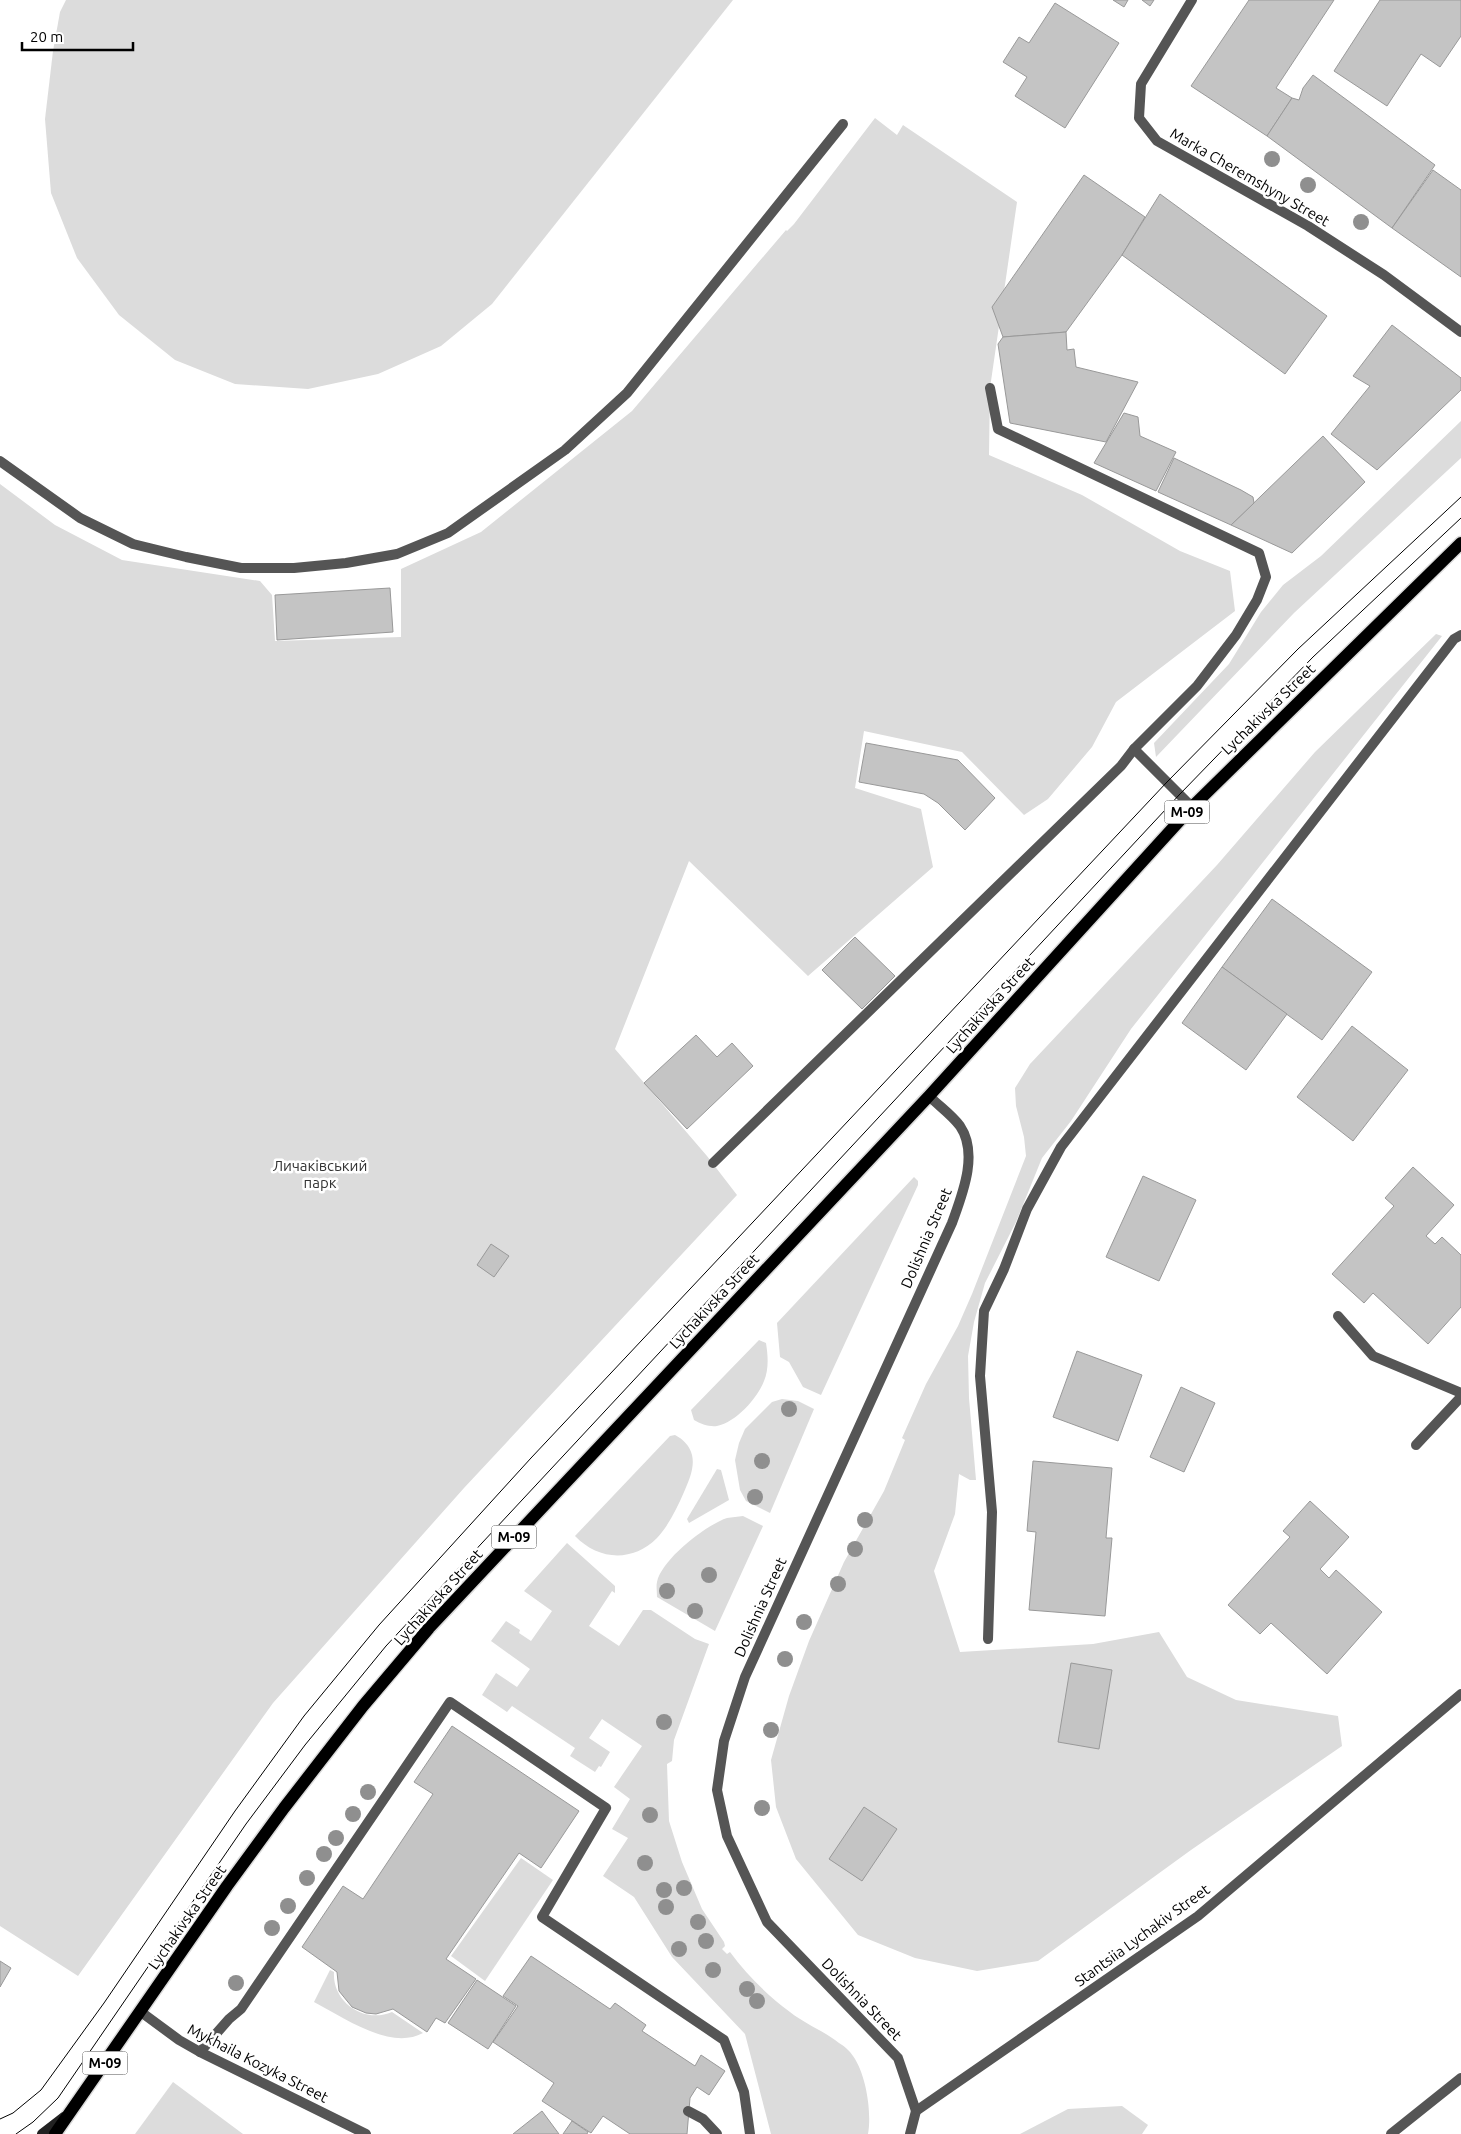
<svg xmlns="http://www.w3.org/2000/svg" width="1461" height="2134" font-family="Ubuntu,sans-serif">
	<rect width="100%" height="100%" fill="#fff"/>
	<!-- green -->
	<g fill="#dcdcdc">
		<path d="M66,0H733L492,304L441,346L378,374L308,389L235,384L175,360L119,315L77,258L51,193L45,119L53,51L60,12Z"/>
		<path d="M875,118L897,135L903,125L1017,202L990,388L989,455L1082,495L1180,551L1230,571L1235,611L1116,702L1092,747L1048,799L1024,815L962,752L864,731L855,788L921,809L933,867L808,976L689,861L615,1049L707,1156L737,1195L464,1488L273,1703L78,1976L0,1926V484L55,525L122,560L260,581L272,595L275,641L401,637V569L481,532L632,411L786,230L787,231L794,224Z"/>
		<path d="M1461,421V458L1294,613L1156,757L1154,743L1229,664L1261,612L1283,585L1321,556Z"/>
		<path d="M1436,634L1442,636L1131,1029L1071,1121L1042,1158L1016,1222L985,1283L974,1322L968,1356L969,1398L976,1480H970L959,1474L955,1514L934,1571L960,1652L1093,1644L1159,1632L1187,1677L1236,1700L1338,1716L1342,1746L1191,1850L1038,1961L977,1971L915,1958L858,1935L796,1859L776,1807L771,1760L789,1696L809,1641L844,1562L884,1491L905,1440L902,1438L926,1384L958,1326L972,1294L1026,1156L1024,1137L1016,1106L1015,1088L1030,1064L1217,865L1315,752Z"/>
		<path d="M914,1177L918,1181V1185L821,1395L803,1387L789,1362L780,1357L777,1323Z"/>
		<path d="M759,1340L766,1343C768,1356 769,1369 764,1381C757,1399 736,1422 717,1426C709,1427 701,1424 694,1420L691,1410Z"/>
		<path d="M782,1399L798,1401L814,1409L770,1513L746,1501L740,1490L735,1460L739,1443L745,1429L772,1402Z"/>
		<path d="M675,1435C683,1439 690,1446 692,1455C695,1467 689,1481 684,1492C677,1508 669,1525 657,1538C632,1563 598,1560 575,1536L670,1436Z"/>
		<path d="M717,1469L721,1470L729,1500L689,1523L687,1519Z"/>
		<path d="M743,1516L763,1526L715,1631L657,1597C657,1592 656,1586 657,1582C662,1559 706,1525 727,1518C732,1517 738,1517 743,1516Z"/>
		<path d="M567,1543L615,1586V1593L612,1591L589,1626L619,1646L643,1610H651L695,1639L709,1644L674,1740L672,1761L667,1764L669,1821L682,1862L702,1909L724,1942L725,1946L722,1949L727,1954L730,1952C747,1975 767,1995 790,2012C805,2024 824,2031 839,2043C844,2046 850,2051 853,2056C866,2074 872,2112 868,2134H771L745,2034L672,1957L634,1897L603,1876L628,1838L612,1829L630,1799L614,1787L642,1746L602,1719L589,1738L610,1752L601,1767L599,1766L595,1772L570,1756L575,1748L512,1706L507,1712L482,1695L496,1673L517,1687L530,1669L491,1641L506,1621L520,1630L519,1633L531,1641L552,1611L524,1591Z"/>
		<path d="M521,1858L553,1880L485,1981L451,1956Z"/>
		<path d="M330,1970L334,1972C332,2002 364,2024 392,2012L423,2033C390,2051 343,2017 314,2002Z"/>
		<path d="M173,2082L243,2134H135Z"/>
		<path d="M1122,2106L1148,2125L1142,2134H1020L1068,2109Z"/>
	</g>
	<!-- building -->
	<g fill="#c4c4c4" stroke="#999">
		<path d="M1113,0H1128L1124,7Z"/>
		<path d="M1142,0H1154L1150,6Z"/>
		<path d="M1249,0H1334L1276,88L1292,98L1267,136L1191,86Z"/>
		<path d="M1380,0H1461V36L1440,67L1421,54L1387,106L1334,71Z"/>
		<path d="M1055,3L1119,43L1065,128L1015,96L1027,77L1003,62L1019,37L1029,43Z"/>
		<path d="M1313,75L1435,165L1392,228L1267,136L1292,98L1299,100L1303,88Z"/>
		<path d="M1433,170L1461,190V277L1392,228Z"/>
		<path d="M1084,175L1145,217L1122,255L1066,332L1003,337L992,307Z"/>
		<path d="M1160,194L1327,316L1285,374L1122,255Z"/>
		<path d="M1392,325L1461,378V390L1377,470L1331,434L1370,386L1353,376Z"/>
		<path d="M1066,332L1067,350L1074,349L1076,367L1138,382L1106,442L1010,423L998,344L1003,337Z"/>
		<path d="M1124,413L1138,417L1140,436L1176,452L1156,491L1094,463Z"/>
		<path d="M1323,436L1365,482L1292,553L1231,525Z"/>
		<path d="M1174,458L1241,490L1253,497L1254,503L1231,525L1158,492Z"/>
		<path d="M390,588L393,632L277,640L275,595Z"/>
		<path d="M866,743L958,760L995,798L965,830L938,803L924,794L859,782Z"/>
		<path d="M1272,899L1372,972L1322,1040L1222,967Z"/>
		<path d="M855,937L895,976L862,1009L822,970Z"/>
		<path d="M1222,967L1287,1014L1246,1070L1182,1023Z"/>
		<path d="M1352,1026L1408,1070L1353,1141L1297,1097Z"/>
		<path d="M696,1035L717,1057L732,1043L753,1066L687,1129L644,1083Z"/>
		<path d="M1413,1167L1454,1205L1426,1236L1435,1244L1442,1237L1461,1255V1307L1428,1344L1373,1293L1364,1303L1332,1274L1394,1206L1385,1198Z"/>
		<path d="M1143,1176L1196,1200L1159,1281L1106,1257Z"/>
		<path d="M491,1244L509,1256L494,1277L477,1265Z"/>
		<path d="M1077,1351L1142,1375L1118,1441L1053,1417Z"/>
		<path d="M1181,1387L1215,1403L1184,1472L1150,1457Z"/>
		<path d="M1033,1461L1112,1468L1106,1538H1112L1105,1616L1029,1610L1036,1532L1027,1531Z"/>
		<path d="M1310,1501L1349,1537L1320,1569L1329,1578L1336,1570L1382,1612L1327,1674L1271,1623L1260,1634L1228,1605L1290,1537L1283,1531Z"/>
		<path d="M1071,1663L1112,1670L1099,1749L1058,1742Z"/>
		<path d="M452,1726L579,1811L541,1868L519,1853L446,1959L476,1979L445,2023L436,2018L427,2032L393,2009L376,2014L366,2013L352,2007L339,1991L337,1972L302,1947L343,1886L363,1899L433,1794L414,1782Z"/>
		<path d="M864,1807L897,1829L862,1881L829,1859Z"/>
		<path d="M531,1956L610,2009L615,2003L646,2025L642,2031L695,2066L701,2055L725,2071L709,2095L697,2087L690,2098L687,2134H630L603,2116L591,2133L542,2101L554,2083L493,2042L518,2006L503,1996Z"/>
		<path d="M0,1961L11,1968L0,1987Z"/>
		<path d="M477,1980L516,2006L488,2049L448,2023Z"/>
		<path d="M542,2111L559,2134H513Z"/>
		<path d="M572,2121L588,2132L587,2134H563Z"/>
	</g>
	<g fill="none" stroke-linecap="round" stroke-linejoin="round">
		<!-- primary casing -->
		<g stroke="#dbdbdb" stroke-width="15">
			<path id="primary" d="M55,2134L227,1886L284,1808L363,1706L429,1628L929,1096L1192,807L1461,543"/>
		</g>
		<!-- service -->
		<g stroke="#555" stroke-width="10">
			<path d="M0,461L80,518L133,544L186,557L241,568H294L346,563L397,554L448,533L565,450L627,393L843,124"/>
			<path d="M713,1163L1121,766L1134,749"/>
			<path d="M1338,1316L1373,1356L1461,1393"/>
			<path d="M988,1639L992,1512L980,1376L984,1311L1004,1269L1027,1209L1061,1147L1454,639L1461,635"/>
			<path d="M200,2052L229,2019L241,2009L450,1702L606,1808L542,1917L724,2040L744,2092L750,2134"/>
			<path d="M688,2111L703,2119L717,2134"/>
		</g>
		<!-- minor -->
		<g stroke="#555" stroke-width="10">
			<path d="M990,388L998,429L1259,553L1266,577L1257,600L1236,635L1197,686L1134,749L1192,807"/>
			<path d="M1416,1445L1461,1397"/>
			<path d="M141,2012L179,2040L200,2052L366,2134"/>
			<path d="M916,2111L898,2058L767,1922L727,1836L717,1790L724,1741L745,1677L952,1223C962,1195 979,1154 960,1126C952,1115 939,1106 929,1096"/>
			<path d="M910,2134L916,2111L1198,1916L1461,1694"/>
			<path d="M1391,2134L1461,2078"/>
		</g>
		<!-- tertiary -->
		<path stroke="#555" stroke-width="10" d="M1192,0L1141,84L1139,118L1157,141L1308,226L1384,275L1461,332"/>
		<!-- secondary -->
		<path stroke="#222" stroke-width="10" d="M42,2134L64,2117"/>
		<!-- primary -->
		<use href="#primary" stroke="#000" stroke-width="12"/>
		<!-- tram -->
		<g stroke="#000" stroke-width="1">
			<path d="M0,2119L13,2113L41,2090L104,2003L235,1811L304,1716L379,1625L531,1458L1167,782L1298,649L1461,497"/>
			<path d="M16,2134L33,2122L58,2098L246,1824L305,1745L386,1646L1180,794L1313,657L1461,518"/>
		</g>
	</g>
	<!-- trees -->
	<g fill="#8f8f8f">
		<circle cx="1272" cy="159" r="8"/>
		<circle cx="1308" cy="185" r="8"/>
		<circle cx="1361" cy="222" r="8"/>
		<circle cx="789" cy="1409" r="8"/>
		<circle cx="762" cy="1461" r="8"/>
		<circle cx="755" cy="1497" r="8"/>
		<circle cx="865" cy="1520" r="8"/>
		<circle cx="855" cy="1549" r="8"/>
		<circle cx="709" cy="1575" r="8"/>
		<circle cx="838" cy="1584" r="8"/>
		<circle cx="667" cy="1591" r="8"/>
		<circle cx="695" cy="1611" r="8"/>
		<circle cx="804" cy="1622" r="8"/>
		<circle cx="785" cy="1659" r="8"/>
		<circle cx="664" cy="1722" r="8"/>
		<circle cx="771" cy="1730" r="8"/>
		<circle cx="368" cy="1792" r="8"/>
		<circle cx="762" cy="1808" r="8"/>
		<circle cx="353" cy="1814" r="8"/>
		<circle cx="650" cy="1815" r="8"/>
		<circle cx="336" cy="1838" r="8"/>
		<circle cx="324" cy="1854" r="8"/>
		<circle cx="645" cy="1863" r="8"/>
		<circle cx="307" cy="1878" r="8"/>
		<circle cx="684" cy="1888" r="8"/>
		<circle cx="664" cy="1890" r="8"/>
		<circle cx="288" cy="1906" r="8"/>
		<circle cx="666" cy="1907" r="8"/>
		<circle cx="698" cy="1922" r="8"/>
		<circle cx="272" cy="1928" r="8"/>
		<circle cx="706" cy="1941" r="8"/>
		<circle cx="679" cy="1949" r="8"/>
		<circle cx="713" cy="1970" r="8"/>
		<circle cx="236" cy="1983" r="8"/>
		<circle cx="747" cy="1989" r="8"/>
		<circle cx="757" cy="2001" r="8"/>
	</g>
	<g text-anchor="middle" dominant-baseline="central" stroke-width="5" stroke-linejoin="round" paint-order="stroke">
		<!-- shield labels -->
		<g fill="#fff" stroke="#4c4c4c" stroke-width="1">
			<rect x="1164.5" y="800.5" width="45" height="23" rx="4"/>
			<rect x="491.5" y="1525.5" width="45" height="23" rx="4"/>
			<rect x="82.5" y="2051.5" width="45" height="23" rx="4"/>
		</g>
		<g font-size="14" font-weight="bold" fill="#000">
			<text x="1187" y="812">М-09</text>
			<text x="514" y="1537">М-09</text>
			<text x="105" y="2063">М-09</text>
		</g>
		<!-- street labels -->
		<g font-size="15" fill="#000" stroke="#fff">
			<text transform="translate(1250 177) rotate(30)">Marka Cheremshyny Street</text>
			<text transform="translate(1268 709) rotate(-44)">Lychakivska Street</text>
			<text transform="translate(990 1005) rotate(-48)">Lychakivska Street</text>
			<text transform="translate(926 1238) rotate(-67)">Dolishnia Street</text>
			<text transform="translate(714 1301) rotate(-47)">Lychakivska Street</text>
			<text transform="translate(438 1597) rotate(-48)">Lychakivska Street</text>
			<text transform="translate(760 1607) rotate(-66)">Dolishnia Street</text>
			<text transform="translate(187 1917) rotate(-55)">Lychakivska Street</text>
			<text transform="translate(1142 1935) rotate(-36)">Stantsiia Lychakiv Street</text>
			<text transform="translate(862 1999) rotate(46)">Dolishnia Street</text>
			<text transform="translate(258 2063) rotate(27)">Mykhaila Kozyka Street</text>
		</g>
		<!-- park labels -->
		<g font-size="15" fill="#333" stroke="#fff">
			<text x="320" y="1165">Личаківський<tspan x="320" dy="17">парк</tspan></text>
		</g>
	</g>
	<!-- scale -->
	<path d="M22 42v8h111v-8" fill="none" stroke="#000000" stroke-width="2.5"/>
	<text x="30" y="42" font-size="15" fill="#000000" stroke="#ffffff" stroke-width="4" paint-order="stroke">20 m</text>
</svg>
